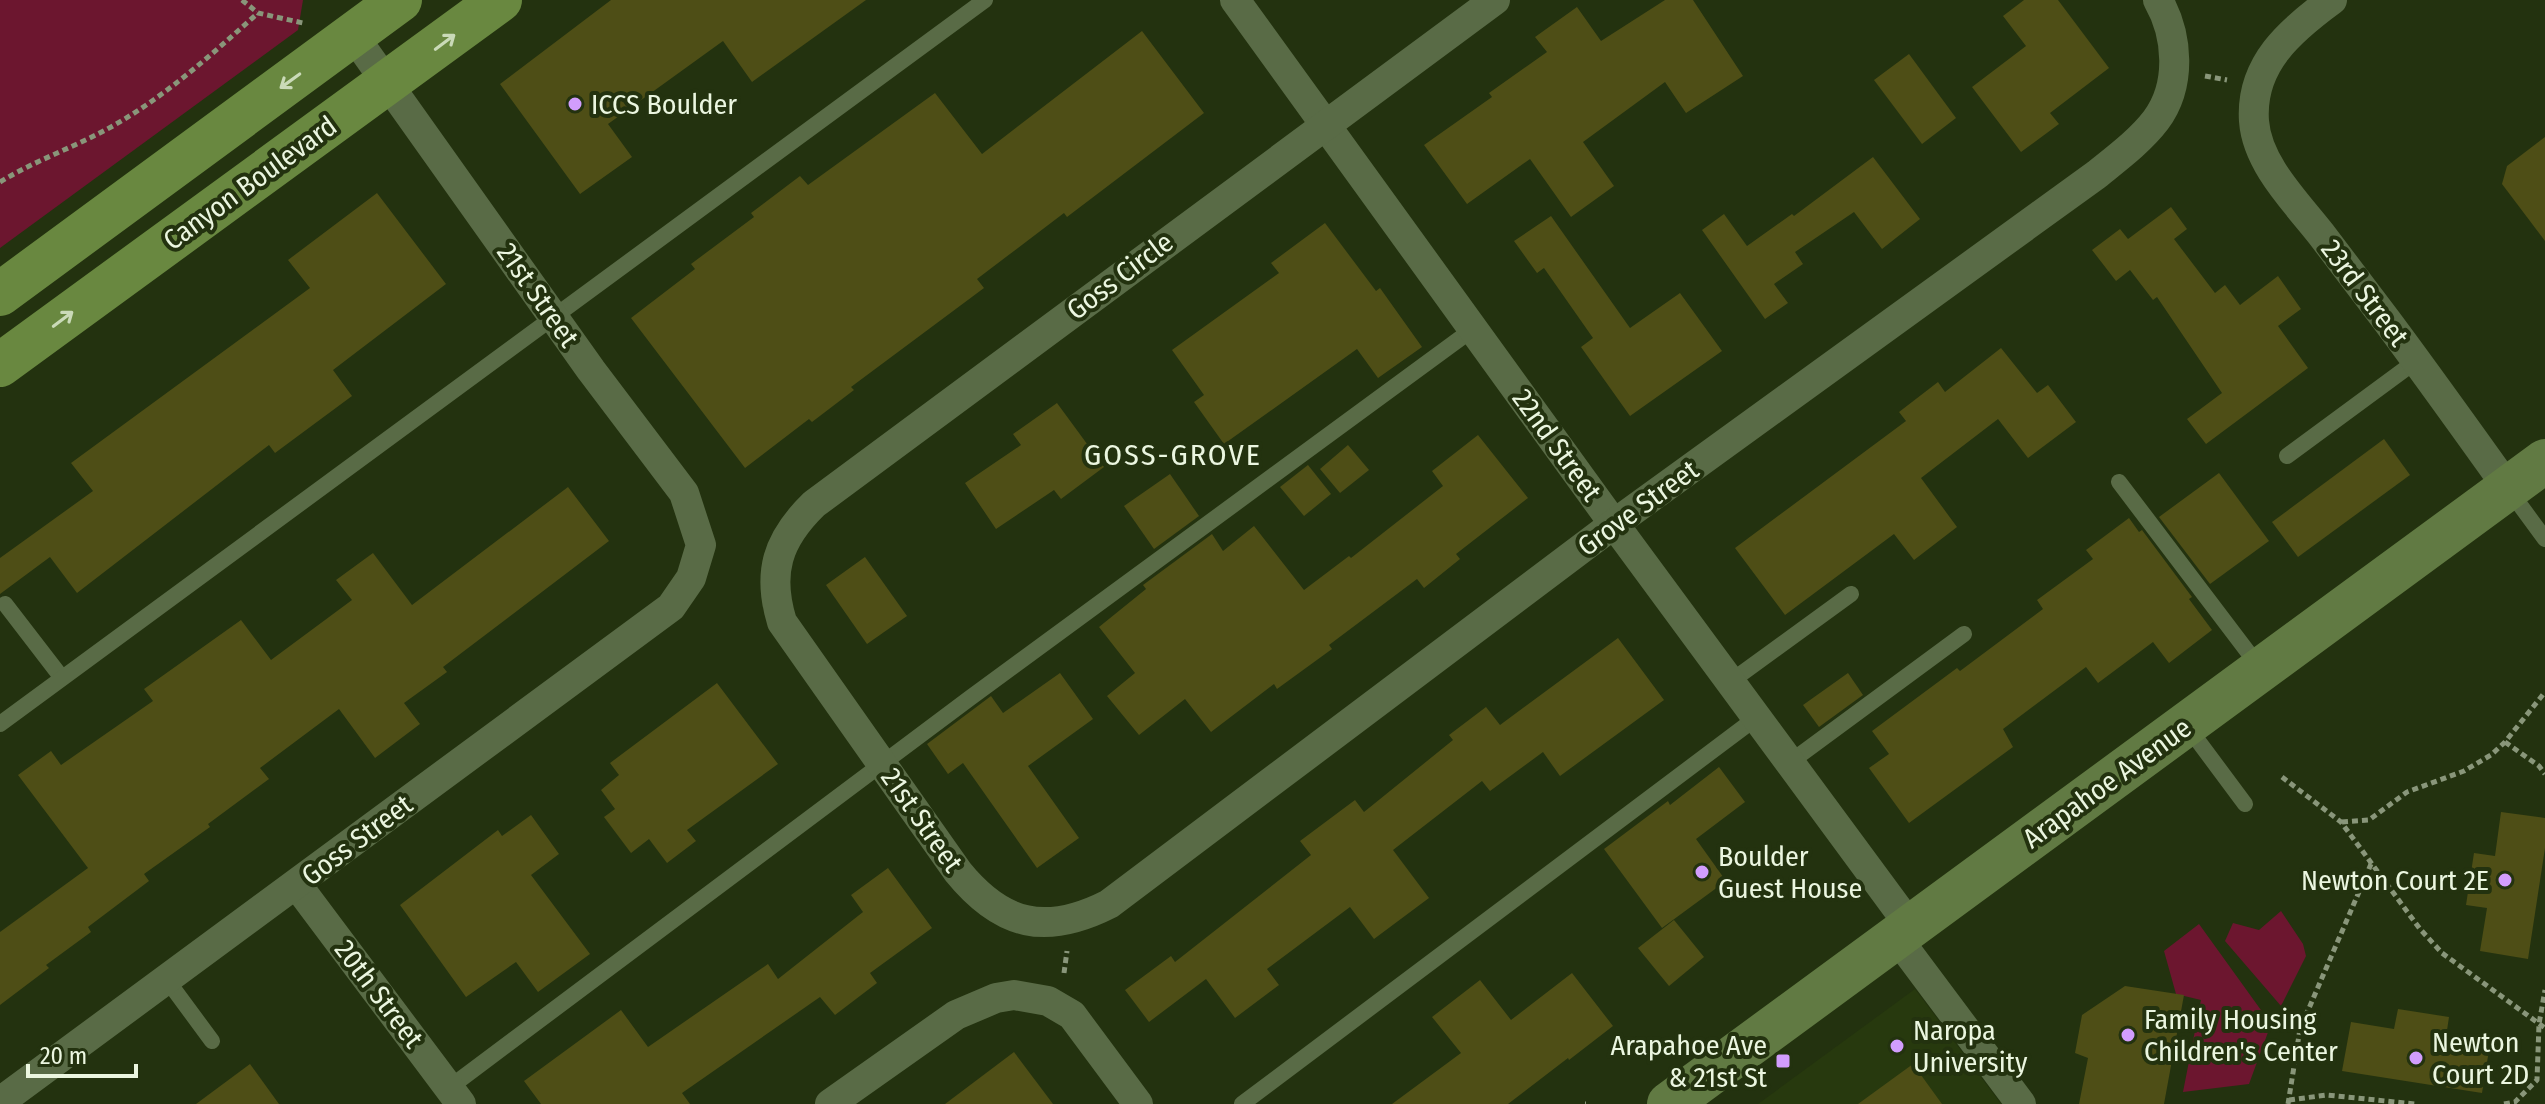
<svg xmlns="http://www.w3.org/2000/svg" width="2545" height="1104" font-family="'Fira Sans Condensed',sans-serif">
	<rect width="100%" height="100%" fill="#23320f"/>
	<!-- built -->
	<path fill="#27390e" d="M1915,989L2001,1104H1758Z"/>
	<!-- green -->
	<g fill="#6c162f">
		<path d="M0,0H303L298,30L0,248Z"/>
		<path d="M2281,911L2303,944L2306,956L2281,1006L2225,941L2233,923L2259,930Z"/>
		<path d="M2199,924L2271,1024L2249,1084L2183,1092L2201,1000L2176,994L2164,951Z"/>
	</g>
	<!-- building -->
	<g fill="#4e4e16">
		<path d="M611,0H866L752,82L723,41L608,124L632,157L580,194L500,84Z"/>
		<path d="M1665,0H1693L1743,76L1686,113L1665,82L1583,142L1614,186L1571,217L1530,159L1467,204L1424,145L1492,97L1489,93L1547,52L1535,37L1577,7L1601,41Z"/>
		<path d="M2024,0H2058L2109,68L2050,113L2059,124L2021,152L1972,87L2026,46L2003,16Z"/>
		<path d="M1142,31L1204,113L1067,217L1064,213L977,279L984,288L851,387L854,390L812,422L809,419L745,468L631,318L695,269L691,264L754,217L751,213L800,176L808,185L935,93L982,154Z"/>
		<path d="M1909,54L1956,118L1922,144L1874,80Z"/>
		<path d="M2545,137V241L2502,184L2507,166Z"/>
		<path d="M1873,157L1920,219L1882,249L1854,212L1795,252L1803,264L1774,284L1788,303L1765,319L1702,230L1724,214L1747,246L1792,214L1794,216Z"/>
		<path d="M377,193L446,284L333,370L352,396L275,453L269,445L77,593L50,557L0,594V558L93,491L71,463L310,288L288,260Z"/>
		<path d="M2171,207L2187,229L2174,239L2215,293L2225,285L2240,305L2278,276L2301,309L2278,326L2308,368L2206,444L2187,419L2222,393L2157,297L2153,300L2130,270L2116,281L2092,250L2120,229L2128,239Z"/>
		<path d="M1551,216L1630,328L1680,293L1722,351L1630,416L1581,347L1593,338L1544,268L1537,273L1514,241Z"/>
		<path d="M1325,223L1376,291L1380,288L1422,347L1378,378L1357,349L1224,444L1194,402L1204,395L1172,350L1279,273L1271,263Z"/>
		<path d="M2001,348L2037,393L2048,385L2076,422L2028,458L1998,419L1921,478L1957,527L1914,560L1894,534L1785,615L1735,548L1906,421L1899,412L1938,382L1945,392Z"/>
		<path d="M1057,403L1104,467L1061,499L1054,490L996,529L965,483L1021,445L1013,434Z"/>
		<path d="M1478,435L1528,498L1456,554L1460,559L1424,588L1417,579L1329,645L1332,649L1277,689L1274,684L1211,732L1185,699L1139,735L1107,696L1135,673L1099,627L1146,589L1143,585L1212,534L1223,551L1254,526L1304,590L1349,556L1351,558L1443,486L1432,471Z"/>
		<path d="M2384,439L2410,475L2298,557L2272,522Z"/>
		<path d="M1348,445L1369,470L1340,493L1320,469Z"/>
		<path d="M1308,465L1331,494L1304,516L1280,487Z"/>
		<path d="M2219,473L2269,541L2210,584L2159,517Z"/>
		<path d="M1170,474L1199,516L1154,549L1124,506Z"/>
		<path d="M568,487L609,541L443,667L447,672L404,703L420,724L375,758L339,709L260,768L269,779L208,824L210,827L144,874L149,881L88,927L91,932L46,965L49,968L0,1005V932L88,868L18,775L51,751L61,765L153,701L144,689L241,620L271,660L352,600L336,580L373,553L412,605Z"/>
		<path d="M2129,518L2139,532L2142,530L2192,597L2189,599L2212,630L2169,663L2153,642L2098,683L2086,667L2003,729L2013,747L1909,823L1869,768L1889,754L1872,731L1957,668L1960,671L2043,609L2037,600L2093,559L2086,550Z"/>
		<path d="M865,557L907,616L867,644L826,585Z"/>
		<path d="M1618,638L1664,700L1560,776L1543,752L1490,791L1482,781L1393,850L1429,898L1374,939L1350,907L1267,969L1279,985L1235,1018L1206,979L1149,1022L1125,990L1171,956L1175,962L1311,855L1300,841L1355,800L1364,812L1453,740L1449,735L1486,707L1500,725Z"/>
		<path d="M1060,673L1093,719L1028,766L1079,838L1037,868L963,763L948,774L927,744L991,696L1003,713Z"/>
		<path d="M1848,673L1863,695L1819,727L1803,705Z"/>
		<path d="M717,683L778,764L687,830L696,841L667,863L649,839L631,853L604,817L615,809L601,790L619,775L610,763Z"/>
		<path d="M1719,767L1745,802L1696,839L1726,881L1662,928L1604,849L1668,801L1670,805Z"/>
		<path d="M2501,812L2545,818V848L2528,959L2480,951L2487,908L2466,905L2474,853L2495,856Z"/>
		<path d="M531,815L559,854L531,875L590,954L538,992L516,962L466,997L400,905L498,830L502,836Z"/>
		<path d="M888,868L932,928L870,973L877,983L835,1015L820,997L682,1093L690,1104H541L524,1081L621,1010L648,1047L768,964L778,979L863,912L851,895Z"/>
		<path d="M1674,920L1704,957L1669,986L1638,948Z"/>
		<path d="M1572,973L1613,1026L1569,1060L1568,1058L1508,1104H1392L1461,1053L1432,1017L1480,980L1511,1020Z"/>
		<path d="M2125,986L2184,995L2164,1104H2079L2088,1058L2075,1053L2082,1015Z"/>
		<path d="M2398,1009L2449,1017L2446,1037L2490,1044L2482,1093L2342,1071L2351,1022L2394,1029Z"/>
		<path d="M1014,1052L1053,1104H945Z"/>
		<path d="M250,1064L279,1104H196Z"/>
		<path d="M1913,1064L1942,1104H1858Z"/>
	</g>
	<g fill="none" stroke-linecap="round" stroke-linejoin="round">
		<!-- path -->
		<g stroke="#89967a" stroke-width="5" stroke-dasharray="6 4" stroke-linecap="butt">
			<path d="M242,0L258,13L303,23"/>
			<path d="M2205,76L2227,80"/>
			<path d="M0,182C36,160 75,147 111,127C166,96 211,55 258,13"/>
			<path d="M2505,742L2539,766L2545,774"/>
			<path d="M2282,777L2341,822L2420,929L2442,953L2545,1028"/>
			<path d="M2342,822L2369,820L2407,792L2464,771L2491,755L2505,742L2545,692"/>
			<path d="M1064,973L1067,951"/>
			<path d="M2289,1100L2327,1095L2415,1104"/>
			<path d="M1585,1104H1586"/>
			<path d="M2288,1104L2300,1029L2371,864"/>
			<path d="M2504,1104L2515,1102L2537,1080L2539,1024L2545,990"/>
		</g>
		<!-- service -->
		<g stroke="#596b46" stroke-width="16">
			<path d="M2287,456L2416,361"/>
			<path d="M2119,482L2260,668"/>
			<path d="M2509,490L2545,539"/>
			<path d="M5,604L62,678"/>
			<path d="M1730,682L1851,594"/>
			<path d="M0,724L985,0"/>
			<path d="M2187,726L2245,804"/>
			<path d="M1789,763L1964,634"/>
			<path d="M167,980L212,1041"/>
			<path d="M449,1088L970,698L1473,329"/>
			<path d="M1242,1104L1756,718"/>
		</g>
		<!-- minor -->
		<g stroke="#596b46" stroke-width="30">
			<path d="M1235,0L1614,524L1911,927"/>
			<path d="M1495,0L814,504C777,540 767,573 782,622L958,872C1002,926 1046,936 1109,904L1614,524L2096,175C2117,158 2140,141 2156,120C2182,85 2178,35 2158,0"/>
			<path d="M2332,0C2291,30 2250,64 2254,121C2257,164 2296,202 2321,234C2343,263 2365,292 2387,321C2428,376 2468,432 2508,488"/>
			<path d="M297,885L461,1104"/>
			<path d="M1897,938L2021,1104"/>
			<path d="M0,1102L671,607L691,578L701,545L684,493L591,370L353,35"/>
			<path d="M830,1104L956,1015L996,998L1014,995L1048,1001L1072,1015L1138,1104"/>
		</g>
		<!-- secondary -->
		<path stroke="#617a43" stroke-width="44" d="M1669,1104L2545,461"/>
		<!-- primary -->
		<g stroke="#698840" stroke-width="44">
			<path d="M0,294L400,0"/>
			<path d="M0,365L500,0"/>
		</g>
	</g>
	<!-- one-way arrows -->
	<defs><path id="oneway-shaft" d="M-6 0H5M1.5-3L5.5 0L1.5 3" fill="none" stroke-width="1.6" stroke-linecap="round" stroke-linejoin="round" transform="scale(2)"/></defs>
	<g stroke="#cadab8">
		<use href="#oneway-shaft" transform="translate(445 42) rotate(-37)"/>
		<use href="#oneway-shaft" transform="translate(290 81) rotate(144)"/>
		<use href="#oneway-shaft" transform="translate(63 319) rotate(-37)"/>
	</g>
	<!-- markers -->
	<g fill="#d29dfd" stroke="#23320f" stroke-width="3">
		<circle cx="575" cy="104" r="8"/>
		<circle cx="1702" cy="872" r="8"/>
		<circle cx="2505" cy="880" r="8"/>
		<circle cx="2128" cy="1035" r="8"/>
		<circle cx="1897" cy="1046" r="8"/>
		<circle cx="2416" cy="1058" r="8"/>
		<rect x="1775" y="1053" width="16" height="16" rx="4"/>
	</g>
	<g text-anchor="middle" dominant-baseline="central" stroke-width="8" stroke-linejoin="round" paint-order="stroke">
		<!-- poi labels -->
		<g font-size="28" fill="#ebf6e0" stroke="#23320f" text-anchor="start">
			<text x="591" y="104">ICCS Boulder</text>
			<text x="1718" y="856">Boulder<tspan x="1718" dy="32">Guest House</tspan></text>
			<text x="2489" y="880" text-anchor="end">Newton Court 2E</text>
			<text x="2144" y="1019">Family Housing<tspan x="2144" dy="32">Children's Center</tspan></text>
			<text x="1913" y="1030">Naropa<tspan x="1913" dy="32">University</tspan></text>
			<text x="2432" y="1042">Newton<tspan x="2432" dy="32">Court 2D</tspan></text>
			<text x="1767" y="1045" text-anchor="end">Arapahoe Ave<tspan x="1767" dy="32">&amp; 21st St</tspan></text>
		</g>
		<!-- street labels -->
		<g font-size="28" fill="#ebf6e0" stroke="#23320f">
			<text transform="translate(250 183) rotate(-36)">Canyon Boulevard</text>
			<text transform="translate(1120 276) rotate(-37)">Goss Circle</text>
			<text transform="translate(2365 293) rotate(53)">23rd Street</text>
			<text transform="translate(538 295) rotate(55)">21st Street</text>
			<text transform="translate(1557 445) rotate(54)">22nd Street</text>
			<text transform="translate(1638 508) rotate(-36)">Grove Street</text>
			<text transform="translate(2107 783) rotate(-36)">Arapahoe Avenue</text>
			<text transform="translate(922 820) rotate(55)">21st Street</text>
			<text transform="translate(357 840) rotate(-37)">Goss Street</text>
			<text transform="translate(379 994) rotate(53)">20th Street</text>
		</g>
		<!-- neighbourhood labels -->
		<g font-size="30" letter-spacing="2" fill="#ebf6e0" stroke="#23320f">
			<text x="1173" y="455">GOSS-GROVE</text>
		</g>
	</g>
	<!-- scale -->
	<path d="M28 1064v12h108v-12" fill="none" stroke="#ebf6e0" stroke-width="4"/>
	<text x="40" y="1064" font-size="24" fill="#ebf6e0" stroke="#23320f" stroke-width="6" paint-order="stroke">20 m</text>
</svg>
